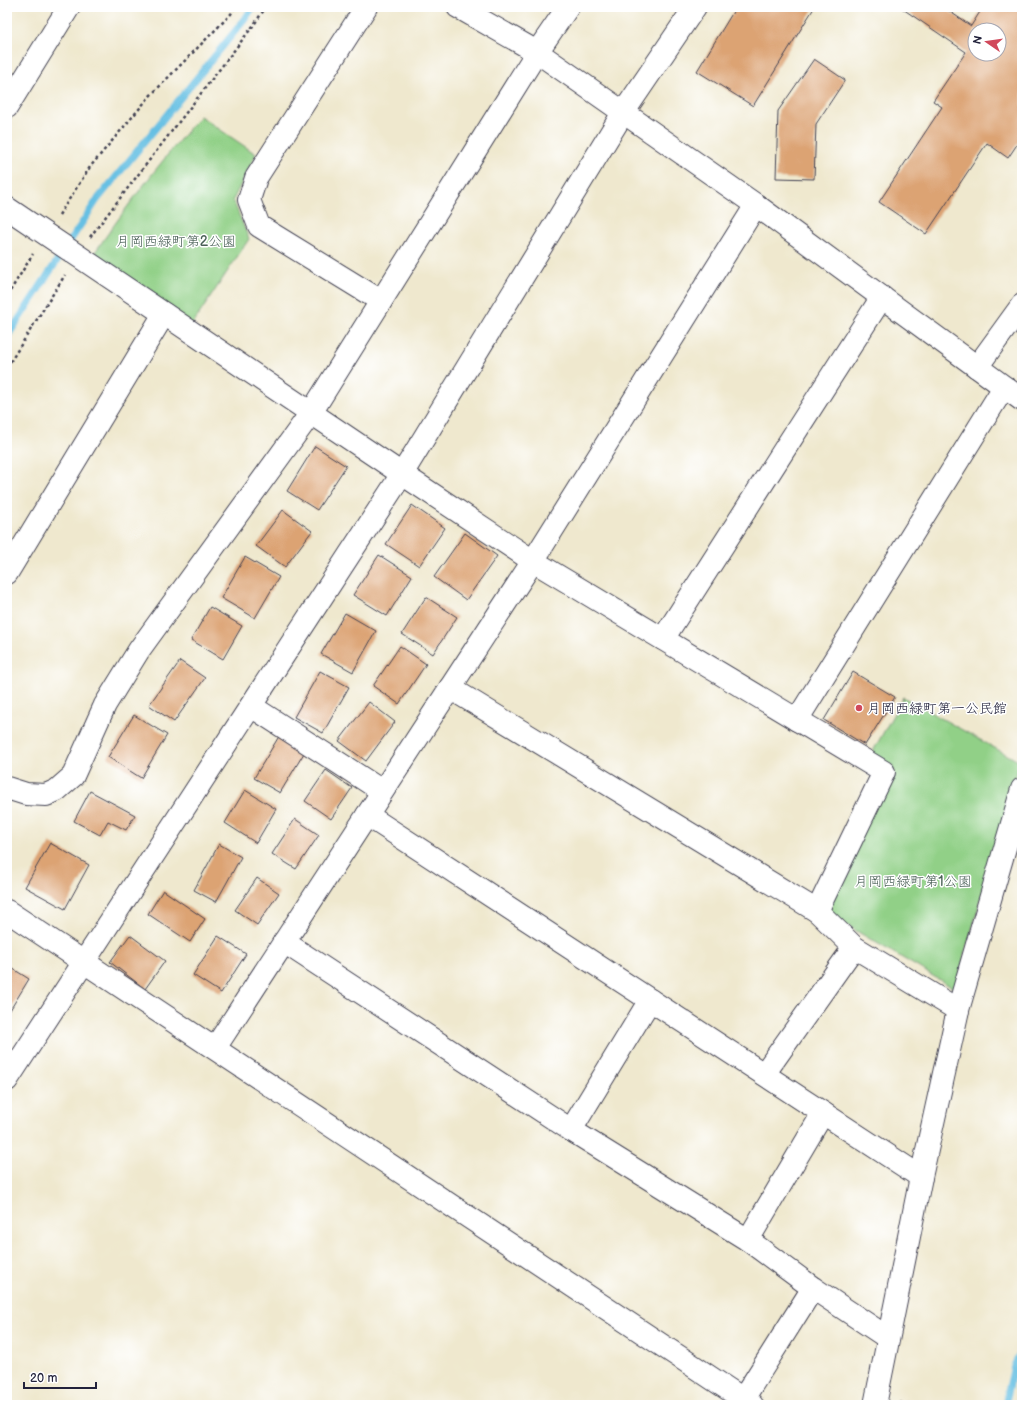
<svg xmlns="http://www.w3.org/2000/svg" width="1029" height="1412" font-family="'Balsamiq Sans','Klee One',sans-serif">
	<rect width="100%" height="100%" fill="#fff"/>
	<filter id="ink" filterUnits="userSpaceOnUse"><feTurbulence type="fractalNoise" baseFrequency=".025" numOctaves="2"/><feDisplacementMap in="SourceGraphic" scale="8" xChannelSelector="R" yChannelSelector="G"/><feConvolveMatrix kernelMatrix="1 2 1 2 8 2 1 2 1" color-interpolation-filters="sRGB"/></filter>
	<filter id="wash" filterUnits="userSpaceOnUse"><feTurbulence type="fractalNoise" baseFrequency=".012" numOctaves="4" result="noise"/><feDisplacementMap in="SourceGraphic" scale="16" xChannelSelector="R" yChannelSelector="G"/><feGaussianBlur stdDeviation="0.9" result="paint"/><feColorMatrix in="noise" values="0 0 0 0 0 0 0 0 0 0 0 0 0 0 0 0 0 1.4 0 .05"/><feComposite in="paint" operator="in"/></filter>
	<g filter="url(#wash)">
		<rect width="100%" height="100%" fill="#efe8ce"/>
		<!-- green -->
		<g fill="#91d087" stroke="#5a7961">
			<path d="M200,116L256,154L233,200L249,239L190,328L91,258C125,208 161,161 200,116Z"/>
			<path d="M903,697L1020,762L955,989L819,909L891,772L871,755Z"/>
		</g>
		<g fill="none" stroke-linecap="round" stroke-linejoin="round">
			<!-- stream -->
			<g stroke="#66c0e3" stroke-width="7">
				<path d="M7,337L97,200L245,19L253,7"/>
				<path d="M1005,1405L1014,1366L1022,1350"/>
			</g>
		</g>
		<g id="blocks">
			<!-- building -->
			<g fill="#dca373" fill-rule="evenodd">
				<path d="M736,7H812L814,8L753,106L697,71Z"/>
				<path d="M900,7H943L971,26L983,7H1022V137L1008,158L987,143L926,234L879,202L942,107L933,101L966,52ZM975,30H999V54H975Z"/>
				<path d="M814,59L845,80L816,124L814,179L776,178L778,111Z"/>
				<path d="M315,446L346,466L317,510L287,491Z"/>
				<path d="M412,505L445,528L419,566L386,544Z"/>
				<path d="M283,510L312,531L285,567L256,546Z"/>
				<path d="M465,533L497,556L466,600L434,577Z"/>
				<path d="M379,555L412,576L387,616L353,595Z"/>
				<path d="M245,557L279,577L255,618L221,598Z"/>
				<path d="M426,597L457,617L433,654L402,634Z"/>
				<path d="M210,607L242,626L223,659L191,640Z"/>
				<path d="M345,613L376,631L353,672L321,654Z"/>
				<path d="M400,646L426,664L399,704L373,686Z"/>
				<path d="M180,661L205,678L174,722L149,705Z"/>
				<path d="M320,671L349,687L323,733L294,717Z"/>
				<path d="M853,672L895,697L865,745L824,720Z"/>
				<path d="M369,702L395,722L366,761L339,741Z"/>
				<path d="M134,715L167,735L141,778L108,757Z"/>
				<path d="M281,733L307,748L280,793L254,778Z"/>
				<path d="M326,770L352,788L331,819L305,801Z"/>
				<path d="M245,790L276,809L256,843L225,823Z"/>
				<path d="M90,791L135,815L126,830L108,821L100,835L74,821Z"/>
				<path d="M295,819L319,835L296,869L272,854Z"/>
				<path d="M50,843L89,865L65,909L25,887Z"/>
				<path d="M219,844L241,857L216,902L194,890Z"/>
				<path d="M257,878L279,893L257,925L235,910Z"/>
				<path d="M163,890L205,919L190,942L148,914Z"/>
				<path d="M130,935L165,961L145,989L110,962Z"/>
				<path d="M218,936L246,954L221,993L193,975Z"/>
				<path d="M7,965L29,979L7,1015Z"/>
				<path d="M900,1402L912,1404V1405H900Z"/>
			</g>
		</g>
	</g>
	<g filter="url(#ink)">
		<use href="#blocks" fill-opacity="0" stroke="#414051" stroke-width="1"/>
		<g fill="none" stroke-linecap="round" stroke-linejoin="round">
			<!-- minor casing -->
			<g stroke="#414051" stroke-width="24">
				<g id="minor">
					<path d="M366,7L256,178L249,200L259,226L381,301"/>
					<path d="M458,7L537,52L756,205L1022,400"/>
					<path d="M7,107L69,7"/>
					<path d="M7,208L402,474L533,561L884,772L817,911"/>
					<path d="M977,367L1022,305"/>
					<path d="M7,573L164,314"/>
					<path d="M663,639L882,297"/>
					<path d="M450,688L817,911L854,947L958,1010"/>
					<path d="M251,706L382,791"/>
					<path d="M797,720L1004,387"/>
					<path d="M7,788L26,794L46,795L57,790L73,776L105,705L139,650L311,413L537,52L568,7"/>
					<path d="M367,815L921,1177"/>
					<path d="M7,911L752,1405"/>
					<path d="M284,942L571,1130L748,1240L813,1288L888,1338"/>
					<path d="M215,1048L533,561L756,205"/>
					<path d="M764,1074L854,947"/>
					<path d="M7,1080L402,474L623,113L695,7"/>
					<path d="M571,1130L650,1000"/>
					<path d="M748,1240L823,1113"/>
					<path d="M743,1399L813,1288"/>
					<path d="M875,1405L921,1177L958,1010L1022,789"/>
				</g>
			</g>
			<!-- path -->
			<g stroke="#414051" stroke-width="2.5" stroke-dasharray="3 3" stroke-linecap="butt">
				<path d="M59,215L90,167L150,96L231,14L235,7"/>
				<path d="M90,237L253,26L266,7"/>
				<path d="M7,296L33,254"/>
				<path d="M7,367L65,275"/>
			</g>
			<!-- minor -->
			<use href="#minor" stroke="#fff" stroke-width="22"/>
		</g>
	</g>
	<!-- markers -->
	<circle fill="#d1495b" stroke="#fff" stroke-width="1.5" cx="859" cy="708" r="4"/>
	<g text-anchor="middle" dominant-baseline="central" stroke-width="3" stroke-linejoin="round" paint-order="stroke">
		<!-- park labels -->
		<g font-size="14" fill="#495f56" stroke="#fff">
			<text x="176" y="241">月岡西緑町第2公園</text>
			<text x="913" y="881">月岡西緑町第1公園</text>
		</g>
		<!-- poi labels -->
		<g font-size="14" fill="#22223b" stroke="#fff" text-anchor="start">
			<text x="867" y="708">月岡西緑町第一公民館</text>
		</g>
	</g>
	<!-- margin -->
	<rect width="1029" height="1412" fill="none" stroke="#fff" stroke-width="24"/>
	<!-- north arrow -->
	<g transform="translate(987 42) rotate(283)"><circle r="19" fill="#ffffff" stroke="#a7a7b1"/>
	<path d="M0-3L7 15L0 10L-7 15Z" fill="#d1495b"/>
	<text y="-6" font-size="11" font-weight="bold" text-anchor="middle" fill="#22223b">N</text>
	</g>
	<!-- scale -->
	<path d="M24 1382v6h72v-6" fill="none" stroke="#22223b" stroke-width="2"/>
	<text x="30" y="1382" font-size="12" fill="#22223b" stroke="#ffffff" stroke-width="3" paint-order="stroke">20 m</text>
</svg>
